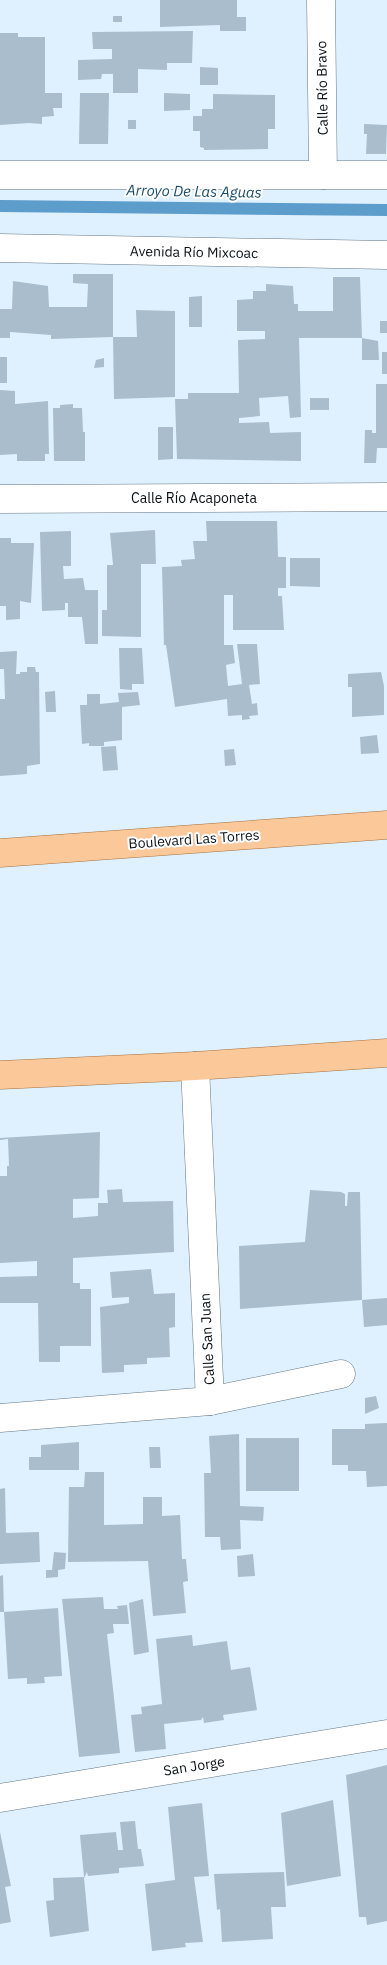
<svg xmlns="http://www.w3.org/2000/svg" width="387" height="1965" font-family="'IBM Plex Sans',sans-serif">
	<rect width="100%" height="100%" fill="#dff1fe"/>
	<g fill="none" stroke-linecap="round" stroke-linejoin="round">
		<!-- stream -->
		<path stroke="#5d9dcb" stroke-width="12" d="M0,206L387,210"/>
	</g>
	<!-- building -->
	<g fill="#a9bdcd">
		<path d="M160,0H237V17H246V31H220V25L160,27Z"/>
		<rect x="113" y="16" width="9" height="6"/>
		<path d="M193,31L192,63H167V70L138,69V93H113V74H102L101,79L78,80V60L112,59V49H93L92,32Z"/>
		<path d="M0,33H18V37H45V93H62V108H53L54,116L42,117V124L29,123L0,125Z"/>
		<path d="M200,67L218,68V85H200Z"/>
		<path d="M80,93H109L108,144H79Z"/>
		<path d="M164,93L190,94V110L164,111Z"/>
		<path d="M213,94L275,95V129H268V149L204,150V148L200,147V131H193V116H202V109H213Z"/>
		<rect x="128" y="120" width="8" height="9"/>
		<path d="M364,124L387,125L386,154H366L367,134H364Z"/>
		<path d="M73,274H113V337L51,339V335L10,332V338H0V309H12L13,281L48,286L49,307H87L88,284L73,283Z"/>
		<path d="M333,277H360L362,338H299L301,417L290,418L288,396L259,398L260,416L239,418V423L269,422L270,433L301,432V461L177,459L175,399H188V393H239L238,340L265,339V331H237V300L253,299V291H266V284L293,286L294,304H298V311H333Z"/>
		<path d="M202,296V327H189V297Z"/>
		<path d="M136,310L175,311V397L114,399L113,337H137Z"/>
		<rect x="380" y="321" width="7" height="12"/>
		<path d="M362,338L378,341L379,360H362Z"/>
		<rect x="382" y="352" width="5" height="22"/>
		<rect x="0" y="357" width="7" height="26"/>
		<path d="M104,358V367L94,368L96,360Z"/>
		<path d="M376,384H387V448H377L376,463H364L365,430H372V433H376Z"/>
		<path d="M0,390L15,391V404L48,401L49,454H45V461H17V454L0,455Z"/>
		<rect x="310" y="398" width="19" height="12"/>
		<path d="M73,404V408H82L83,432H85V461H54L53,408H60V405Z"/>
		<path d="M158,427H173V459L158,460Z"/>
		<path d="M206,521H277L278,557H286V588H278V596H282L284,630H233V595H224V645H233L235,663L226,665L228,686L242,684L237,644H257L260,684L249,685L252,704L257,703L258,715L249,716L250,719L242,720V715L228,716L227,699L175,707L166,645H164L162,567L182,566L181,560L195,559L193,541H207Z"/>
		<path d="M155,530L156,564H141V637L102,636V610H107V565H113L110,533Z"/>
		<path d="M71,531V566H63L64,579L83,578L85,590H98V644H85L82,617H68V603H65V610L42,611L40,532Z"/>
		<path d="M0,538H11V543H34L31,603L20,601V619L6,620V606H0Z"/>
		<path d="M290,558H320V587L290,586Z"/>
		<path d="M119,648H142L144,684H132V690L120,689Z"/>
		<path d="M17,651L16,674H20V672H27V667H35L36,672H39L40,764L27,766V774L0,776V699H5L4,669H0V652Z"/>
		<path d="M381,672L384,686V715L352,717V687H348V674Z"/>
		<path d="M55,691L56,712H46L45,692Z"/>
		<path d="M138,692L140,705L122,707V740L104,742V746H89V743L82,744L80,705H87V694H100V704L119,702L118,693Z"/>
		<path d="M377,735L379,753L361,754L360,737Z"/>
		<path d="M116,746L118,770L103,771L101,747Z"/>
		<path d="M234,749L236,765L225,766L224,750Z"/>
		<path d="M100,1132L99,1198L73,1199V1218L98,1216V1203H108L107,1190L122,1189L123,1202L173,1201L174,1252L73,1258V1283H80V1289H91V1346H60V1362H39L38,1303H0V1277L37,1276V1261L0,1263V1176H7V1166H9L8,1139L0,1140V1138Z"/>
		<path d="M310,1190L341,1192L345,1194V1206H347L348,1192H360L362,1300L240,1309L239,1246L305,1242Z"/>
		<path d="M151,1269L154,1294L175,1293V1327L169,1328L170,1357L147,1358V1364L124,1365V1372L102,1373L100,1307L129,1303V1297L112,1298L110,1272Z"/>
		<path d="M387,1298V1325L364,1327L362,1300Z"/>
		<path d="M376,1396L379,1408L365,1414V1398Z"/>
		<path d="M387,1423V1486L367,1487L366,1471H348V1465H332V1429H365V1424Z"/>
		<path d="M239,1434L240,1506L264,1507L263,1521L240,1520L241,1549L221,1550L220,1537H205L204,1473H211L209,1436Z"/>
		<rect x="246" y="1438" width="53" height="53"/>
		<path d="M79,1442V1470H29V1457H41V1445Z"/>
		<path d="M149,1447H160L161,1468H150Z"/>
		<path d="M85,1472H104V1525L143,1524V1497H162V1516L180,1515L182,1559H186L188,1581L183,1582L186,1613L153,1616L148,1561L68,1562L69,1487H84Z"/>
		<path d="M5,1488L6,1533L39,1532L40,1562L0,1564V1489Z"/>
		<path d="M54,1552L66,1553L65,1569L58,1570V1577L46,1578V1570H52Z"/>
		<path d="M253,1554L255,1576L238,1577L237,1556Z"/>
		<path d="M3,1575L4,1612H0V1576Z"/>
		<path d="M103,1597L104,1609H118L117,1606L127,1605L129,1624H113L114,1633L107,1634L120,1753L79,1757L62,1599Z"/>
		<path d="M143,1599L149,1652L134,1655L129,1603Z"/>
		<path d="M58,1608L62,1676L44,1677L45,1683L27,1684V1678L8,1679L4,1612Z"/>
		<path d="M192,1635L193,1646L227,1641L231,1670L250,1667L257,1710L223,1715L224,1720L204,1723L203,1717L201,1720L164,1724L166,1749L135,1752L131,1715L142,1714L141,1707L162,1704L156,1639Z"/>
		<path d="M387,1765V1921L367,1925L366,1917H359L346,1775Z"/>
		<path d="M333,1800L341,1876L287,1886L281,1813Z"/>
		<path d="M202,1803L209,1876L194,1877L203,1942L185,1943L186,1947L152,1951L145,1884L175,1880L168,1807Z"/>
		<path d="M135,1821L138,1849H141L144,1866L119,1868V1873L88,1876L87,1872L84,1878L89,1931L50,1937L46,1901L54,1900L53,1878L84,1877L80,1835L116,1832L118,1850H123L120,1822Z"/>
		<path d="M0,1832L11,1886L5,1887L11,1922L0,1924Z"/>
		<path d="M284,1872L286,1907H271L273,1939L222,1942L220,1909L217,1910L214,1874Z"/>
	</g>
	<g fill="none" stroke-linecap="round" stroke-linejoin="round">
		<!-- street casing -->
		<g stroke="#647786" stroke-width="29">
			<g id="street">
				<path d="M321,0L323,175"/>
				<path d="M0,175H387"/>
				<path d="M0,248L387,255"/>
				<path d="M0,499L387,497"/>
				<path d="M195,1066L210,1401"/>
				<path d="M0,1418L210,1401L341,1374"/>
				<path d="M0,1798L387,1734"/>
			</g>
		</g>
		<!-- primary casing -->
		<g stroke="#a57140" stroke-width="29">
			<g id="primary">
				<path d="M0,853L387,825"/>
				<path d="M0,1075L195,1066L387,1053"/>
			</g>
		</g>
		<!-- street -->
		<use href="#street" stroke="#fff" stroke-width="28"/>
		<!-- primary -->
		<use href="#primary" stroke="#fbc89a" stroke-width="28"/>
	</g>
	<g text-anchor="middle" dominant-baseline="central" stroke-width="4" stroke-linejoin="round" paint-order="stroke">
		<!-- street labels -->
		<g font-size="14" fill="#0a1217" stroke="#fff">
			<text transform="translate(322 88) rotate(-91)">Calle Río Bravo</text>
			<text transform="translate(194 252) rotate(1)">Avenida Río Mixcoac</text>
			<text x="194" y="498">Calle Río Acaponeta</text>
			<text transform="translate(194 839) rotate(-4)">Boulevard Las Torres</text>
			<text transform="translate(207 1339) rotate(-93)">Calle San Juan</text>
			<text transform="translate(194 1766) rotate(-9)">San Jorge</text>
		</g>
		<!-- water labels -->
		<g font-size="15" font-style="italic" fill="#1b4c6c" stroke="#fff">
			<text transform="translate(194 191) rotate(1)">Arroyo De Las Aguas</text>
		</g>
	</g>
</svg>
